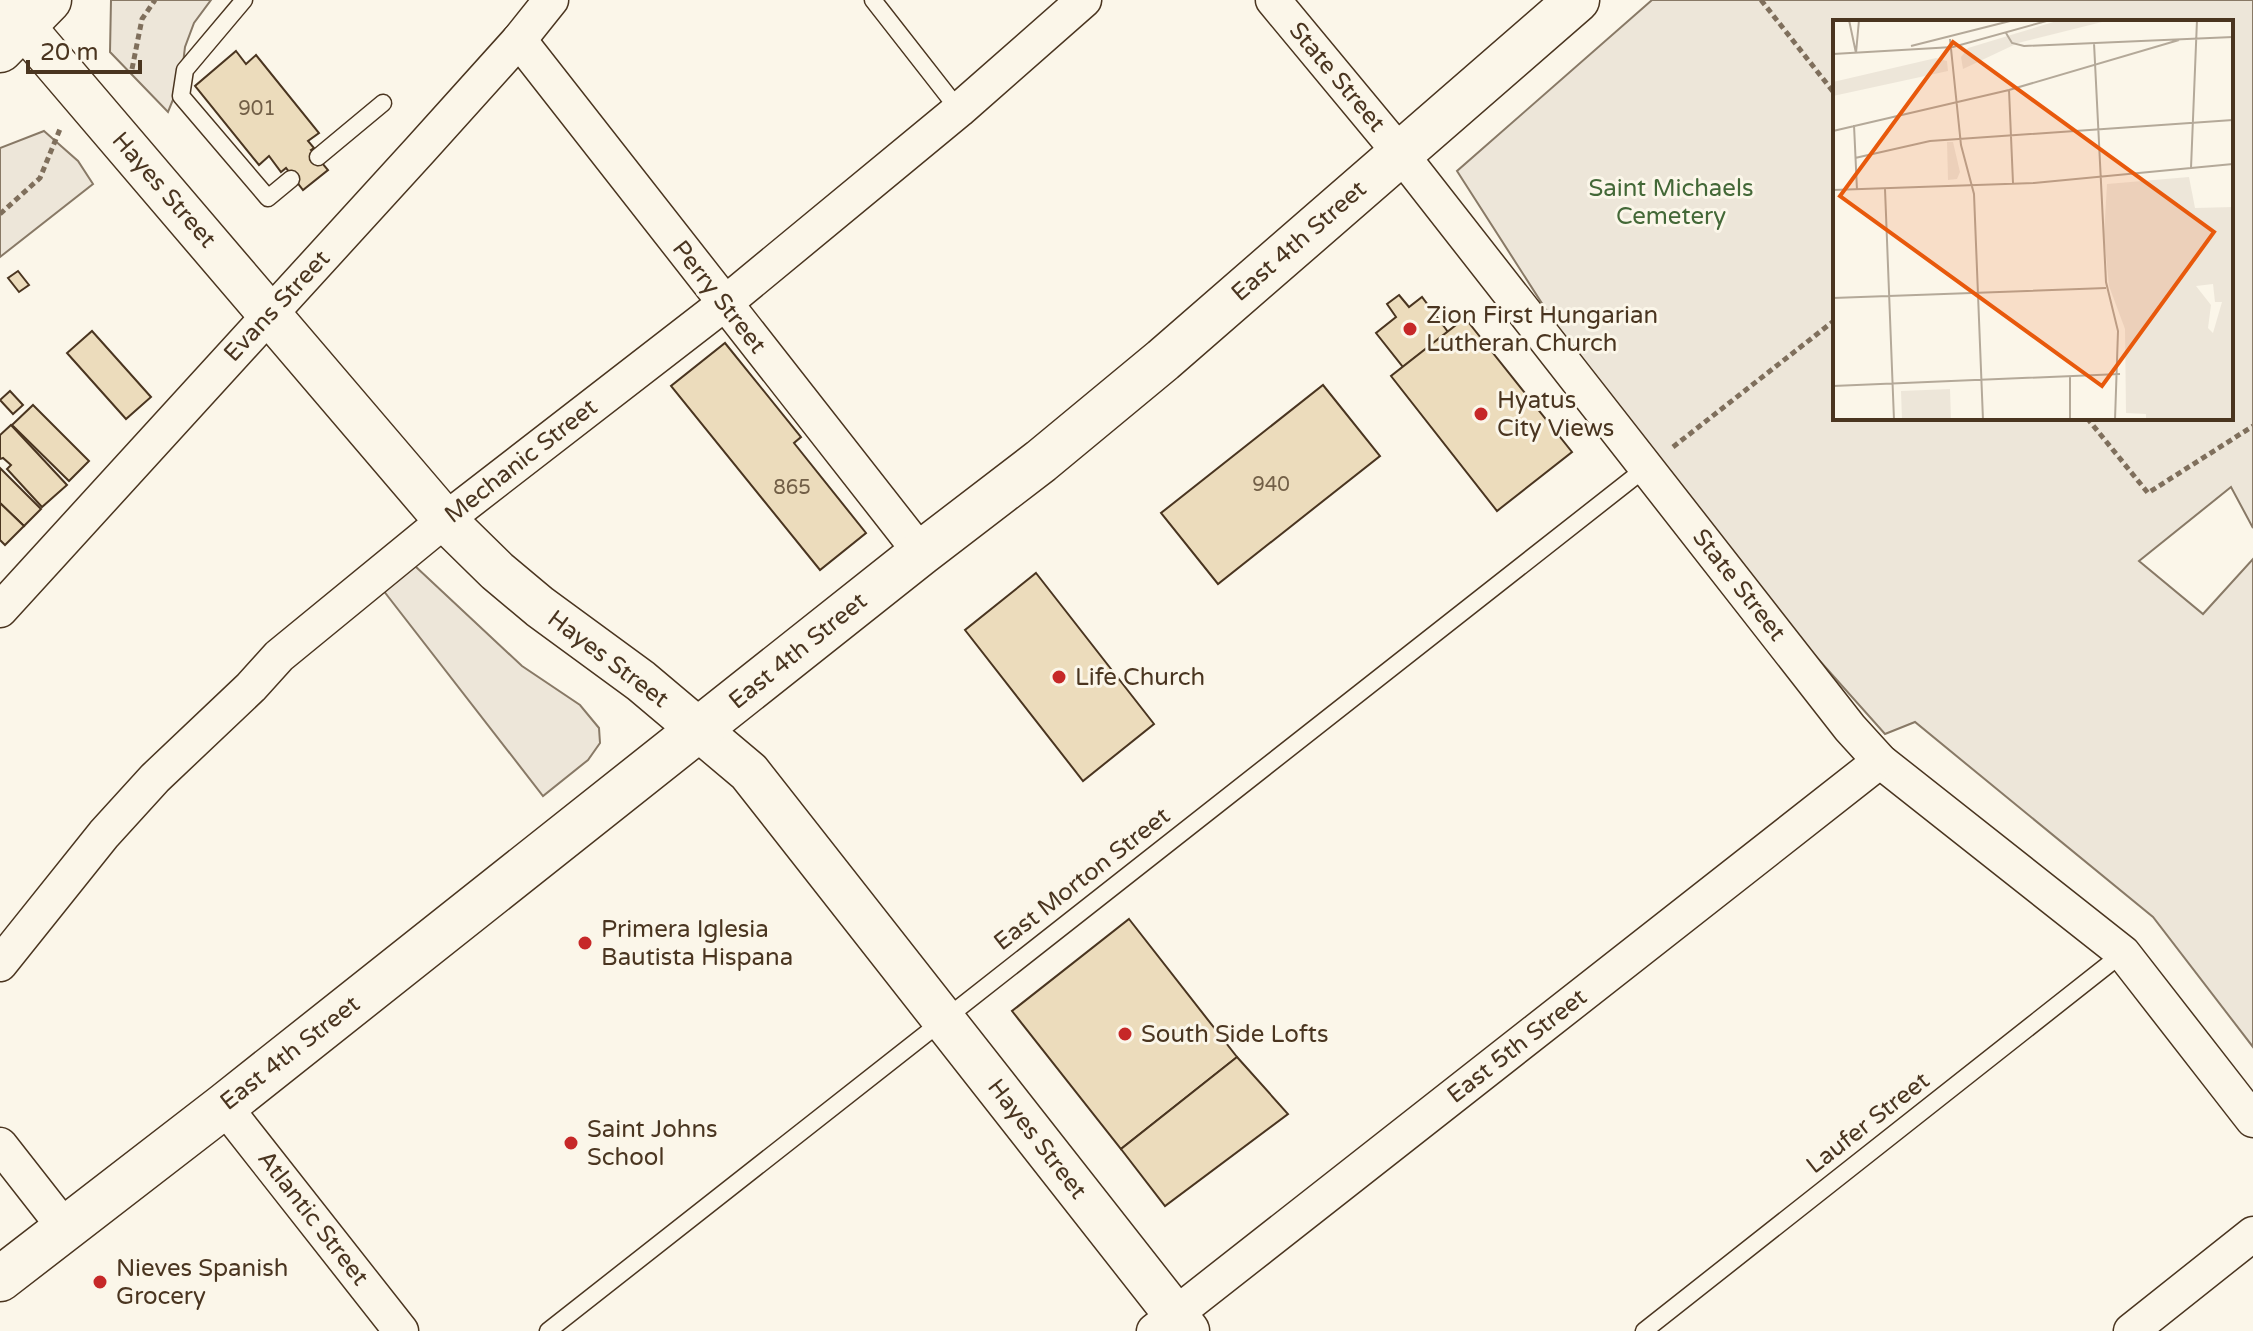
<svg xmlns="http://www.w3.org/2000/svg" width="2253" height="1331" font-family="'Varela Round',sans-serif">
	<rect width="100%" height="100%" fill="#fbf6e9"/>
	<!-- green -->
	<g fill="#ede6d9" stroke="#887966" stroke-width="2" fill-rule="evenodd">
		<path d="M111,0H211L194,23L185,47L181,80L168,112L110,52Z"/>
		<path d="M1652,0H2253V528L2231,487L2139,561L2203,614L2253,559V1047L2153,917L1915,722L1885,734L1647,467L1457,171ZM1835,22H2231V418H1835Z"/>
		<path d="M44,131L78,161L93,184L0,257V148Z"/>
		<path d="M415,566L522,666L580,705L599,728L600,743L588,760L543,796L383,590Z"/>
	</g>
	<!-- building -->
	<g fill="#ecdcbc" stroke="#4a3520" stroke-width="2">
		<path d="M236,51L246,64L256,55L319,133L308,141L314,148L311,150L328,170L303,190L286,168L281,172L269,156L259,165L195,86Z"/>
		<path d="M18,271L29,285L19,292L8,278Z"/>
		<path d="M1399,295L1409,307L1422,297L1448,332L1403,367L1376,333L1396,317L1387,304Z"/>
		<path d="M1465,318L1572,452L1497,511L1391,376Z"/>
		<path d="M92,331L151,397L126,419L67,353Z"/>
		<path d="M725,343L801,437L794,443L866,533L820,570L671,386Z"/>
		<path d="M1323,385L1380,456L1218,584L1161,513Z"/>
		<path d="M10,391L23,405L13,414L0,400Z"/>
		<path d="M33,405L89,461L69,481L12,425Z"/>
		<path d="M11,425L67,485L42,507L7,469L11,465L3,458L0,459V435Z"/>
		<path d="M0,468L41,509L24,526L0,503Z"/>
		<path d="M0,503L24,526L5,545L0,540Z"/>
		<path d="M1036,573L1154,724L1083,781L965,630Z"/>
		<path d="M1129,919L1237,1057L1121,1149L1012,1011Z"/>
		<path d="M1237,1057L1288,1114L1165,1206L1121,1149Z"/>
	</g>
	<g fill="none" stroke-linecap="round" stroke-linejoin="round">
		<!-- service casing -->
		<g stroke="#4a3520" stroke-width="19">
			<g id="service">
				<path d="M244,0L185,70L181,96L268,198L291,179"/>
				<path d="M873,0L959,110"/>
				<path d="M318,157L383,103"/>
				<path d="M548,1331L1647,467"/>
				<path d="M1644,1331L2123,953"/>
			</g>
		</g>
		<!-- minor casing -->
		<g stroke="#4a3520" stroke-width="37">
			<g id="minor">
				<path d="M1273,0L1400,153L1850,728L1880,761L2123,953L2253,1120"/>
				<path d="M519,40L921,553"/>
				<path d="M0,610L420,150L519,40L551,0"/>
				<path d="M0,964L104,834L155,778L251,687L279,656L445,520L724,304L959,110L1084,0"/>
				<path d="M224,1106L401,1331"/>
				<path d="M0,1145L65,1228"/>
				<path d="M1154,1331L1880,761"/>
				<path d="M2131,1331L2253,1234"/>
			</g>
		</g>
		<!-- tertiary casing -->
		<g stroke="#4a3520" stroke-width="45">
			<path id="tertiary" d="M0,9L24,27L445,520L497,571L540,607L641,681L749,772L1188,1331"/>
		</g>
		<!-- secondary casing -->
		<g stroke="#4a3520" stroke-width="47">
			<path id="secondary" d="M0,1279L224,1106L921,553L1041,461L1163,360L1577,0"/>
		</g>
		<!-- trunk casing -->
		<g stroke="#4a3520" stroke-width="47">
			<path id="trunk" d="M0,50L49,0"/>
		</g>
		<!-- path -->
		<g stroke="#7f6f5c" stroke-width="5" stroke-dasharray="6 4" stroke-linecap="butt">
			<path d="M1761,0L1835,94"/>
			<path d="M132,69L142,19L155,0"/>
			<path d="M0,214L40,178L60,129"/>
			<path d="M2087,418L2148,493L2253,426"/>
			<path d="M1673,447L1835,320"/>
		</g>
		<!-- service -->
		<use href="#service" stroke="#fbf6e9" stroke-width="16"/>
		<!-- minor -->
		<use href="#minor" stroke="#fbf6e9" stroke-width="34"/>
		<!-- tertiary -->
		<use href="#tertiary" stroke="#fbf6e9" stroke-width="42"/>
		<!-- secondary -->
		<use href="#secondary" stroke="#fbf6e9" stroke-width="44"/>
		<!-- trunk -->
		<use href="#trunk" stroke="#fbf6e9" stroke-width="44"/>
	</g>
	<!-- markers -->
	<g fill="#c62828" stroke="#fbf6e9" stroke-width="3">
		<circle cx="1410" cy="329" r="8"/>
		<circle cx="1481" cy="414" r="8"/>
		<circle cx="1059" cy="677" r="8"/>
		<circle cx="585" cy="943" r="8"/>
		<circle cx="1125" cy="1034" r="8"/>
		<circle cx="571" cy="1143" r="8"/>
		<circle cx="100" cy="1282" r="8"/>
	</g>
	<g text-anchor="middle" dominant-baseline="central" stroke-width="6" stroke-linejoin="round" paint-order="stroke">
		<!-- number labels -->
		<g font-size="20" fill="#725f47">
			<text x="257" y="109">901</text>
			<text x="1271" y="485">940</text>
			<text x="792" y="488">865</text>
		</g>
		<!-- street labels -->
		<g font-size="24" fill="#4a3520" stroke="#fbf6e9">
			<text transform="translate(1337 77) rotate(50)">State Street</text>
			<text transform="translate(164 190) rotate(49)">Hayes Street</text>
			<text transform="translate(1299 241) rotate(-41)">East 4th Street</text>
			<text transform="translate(719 297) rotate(52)">Perry Street</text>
			<text transform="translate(277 306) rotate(-47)">Evans Street</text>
			<text transform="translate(521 461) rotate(-38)">Mechanic Street</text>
			<text transform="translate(1739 585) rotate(52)">State Street</text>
			<text transform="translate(798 651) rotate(-39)">East 4th Street</text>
			<text transform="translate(608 659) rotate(37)">Hayes Street</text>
			<text transform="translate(1082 879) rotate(-38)">East Morton Street</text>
			<text transform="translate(1517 1046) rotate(-38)">East 5th Street</text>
			<text transform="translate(290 1053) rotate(-38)">East 4th Street</text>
			<text transform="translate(1868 1123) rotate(-38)">Laufer Street</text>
			<text transform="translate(1037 1139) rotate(52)">Hayes Street</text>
			<text transform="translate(313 1218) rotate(52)">Atlantic Street</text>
		</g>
		<!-- park labels -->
		<g font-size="24" fill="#436837" stroke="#fbf6e9">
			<text x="1671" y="188">Saint Michaels<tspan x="1671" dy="28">Cemetery</tspan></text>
		</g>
		<!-- poi labels -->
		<g font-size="24" fill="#4a3520" stroke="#fbf6e9" text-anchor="start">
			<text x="1426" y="315">Zion First Hungarian<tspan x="1426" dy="28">Lutheran Church</tspan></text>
			<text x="1497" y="400">Hyatus<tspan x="1497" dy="28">City Views</tspan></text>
			<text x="1075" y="677">Life Church</text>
			<text x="601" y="929">Primera Iglesia<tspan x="601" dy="28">Bautista Hispana</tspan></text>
			<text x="1141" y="1034">South Side Lofts</text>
			<text x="587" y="1129">Saint Johns<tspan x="587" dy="28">School</tspan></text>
			<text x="116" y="1268">Nieves Spanish<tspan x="116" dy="28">Grocery</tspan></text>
		</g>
	</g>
	<!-- overview -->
	<g transform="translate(1833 20)">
		<rect width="400" height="400" fill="#fbf6e9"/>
		<path d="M227,0H277L185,23L130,49L128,37L135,28ZM103,38L114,41L115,51L0,76V62ZM114,122H120L127,152L124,159L115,160ZM356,157L362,188L400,187V400H313V394L293,393L292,309L276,266L271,215L274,164ZM380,264L382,282H389L380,313L375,308L378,285L363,266ZM117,369L118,400H69L68,371Z" fill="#ede6d9" fill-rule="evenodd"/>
		<path fill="none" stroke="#b4a999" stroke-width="2" d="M16,0L23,33M173,13L179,23L191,26L400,17M117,19L128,125L141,174L150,400M261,23L273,262L285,311L282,400M78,26L181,0M23,33L26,0M0,34L120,27L217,0M176,70L180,163M21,105L24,170M0,111L176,70L346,20M22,138L97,121L400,100M358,148L364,0M52,169L61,400M0,170L201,163L400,144M0,278L273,268M0,366L287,354M237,400V356"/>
		<path fill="#e8590c" fill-opacity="0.15" stroke="#e8590c" stroke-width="4" d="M120,22L381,212L269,366L7,176Z"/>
		<rect width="400" height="400" fill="none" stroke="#4a3520" stroke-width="4"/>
	</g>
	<!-- scale -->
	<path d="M28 60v12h112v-12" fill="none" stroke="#4a3520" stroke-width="4"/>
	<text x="40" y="60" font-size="24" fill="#4a3520" stroke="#fbf6e9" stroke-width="6" paint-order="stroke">20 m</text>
</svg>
